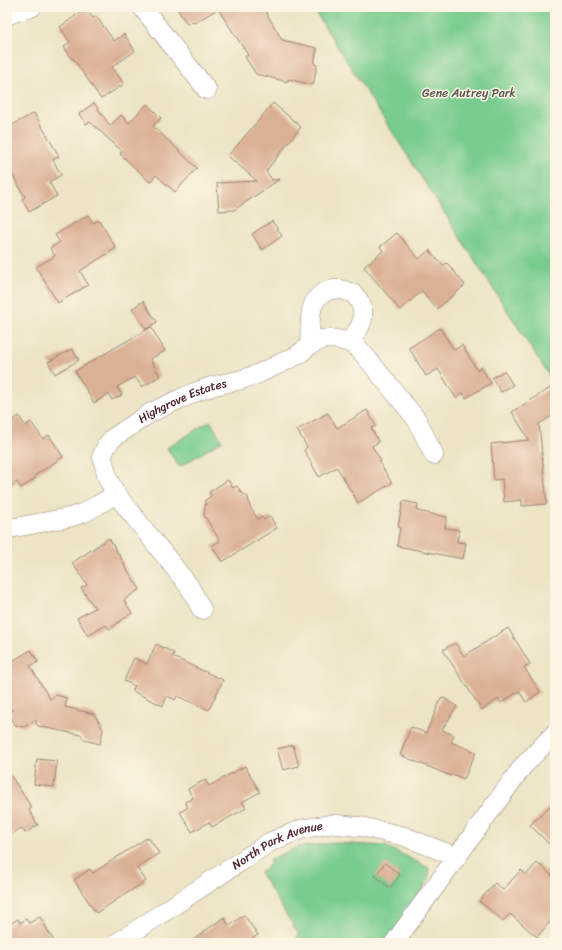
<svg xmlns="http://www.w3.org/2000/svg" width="562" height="950" font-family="Sriracha,sans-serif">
	<rect width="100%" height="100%" fill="#fcf5e5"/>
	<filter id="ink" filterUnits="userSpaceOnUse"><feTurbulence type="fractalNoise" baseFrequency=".025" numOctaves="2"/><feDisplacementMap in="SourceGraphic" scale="8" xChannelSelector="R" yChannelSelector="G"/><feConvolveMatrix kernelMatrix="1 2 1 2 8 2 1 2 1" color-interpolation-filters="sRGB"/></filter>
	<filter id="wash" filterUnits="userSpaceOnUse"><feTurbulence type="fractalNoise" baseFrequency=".012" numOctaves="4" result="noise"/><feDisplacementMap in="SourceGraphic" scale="16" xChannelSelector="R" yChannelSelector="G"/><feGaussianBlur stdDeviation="0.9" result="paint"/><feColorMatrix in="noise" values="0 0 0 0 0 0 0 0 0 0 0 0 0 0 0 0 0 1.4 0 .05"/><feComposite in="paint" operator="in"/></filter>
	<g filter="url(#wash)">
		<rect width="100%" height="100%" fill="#ece4c4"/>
		<!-- green -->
		<g fill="#78cc8f" stroke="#61765d">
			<path d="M312,7H555V385Z"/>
			<path d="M210,421L222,441L179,467L167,448Z"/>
			<path d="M335,843L385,846L429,868V879L387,943H297L295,940L299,935L260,872L271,864L269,860L298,847Z"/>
		</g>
		<g id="blocks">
			<!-- building -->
			<g fill="#dbb195">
				<path d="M176,7H263L282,40L317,48L314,64L317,65L313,85L288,79V82L256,74L245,57L248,55L218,9L194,23L192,21L187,24Z"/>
				<path d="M86,8L93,18L96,16L114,41L124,34L135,51L112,67L124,84L101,99L73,58L72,59L64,47L70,42L60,27Z"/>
				<path d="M94,103L110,126L121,115L129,123L147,104L161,118L153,126L197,168L175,192L156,175L150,182L120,154L122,151L90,122L86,124L79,114Z"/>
				<path d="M273,103L301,127L266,171L272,180L280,179L234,210L219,211L217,183L257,181L228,156Z"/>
				<path d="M34,113L59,156L53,160L61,175L49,182L57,196L29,212L22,199L25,197L7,165V128Z"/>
				<path d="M88,215L93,223L99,220L116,248L80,271L88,285L58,303L36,267L55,256L50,248L60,242L55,235Z"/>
				<path d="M272,221L282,236L262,250L252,234Z"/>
				<path d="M397,233L419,259L429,250L443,266L447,263L465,285L437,309L422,291L400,310L364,267L383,251L380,247Z"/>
				<path d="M143,301L157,322L146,329L132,309Z"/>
				<path d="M151,327L165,351L150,359L160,376L142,387L135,377L117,387L122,395L112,400L109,394L94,403L75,371Z"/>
				<path d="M440,328L454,350L462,345L477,370L481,367L491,383L466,398L463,393L456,398L438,369L426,376L409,348Z"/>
				<path d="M72,349L79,360L55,374L48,362Z"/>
				<path d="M504,371L513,385L501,392L492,378Z"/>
				<path d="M550,388L555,396V414L539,424L547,504L522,506V500L504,502L502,479L494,480L491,444L529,440L512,412Z"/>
				<path d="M367,410L376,426L371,428L379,442L372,446L381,461L379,462L392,483L358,503L337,467L319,477L304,450L307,447L297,430L328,413L337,428Z"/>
				<path d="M19,416L25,426L31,422L43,439L49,435L63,457L34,476L36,478L21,488L17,482L7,488V424Z"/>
				<path d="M228,480L233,488L237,486L241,492L248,497L250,507L258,519L262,517L264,520L270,516L277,528L222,562L212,546L220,541L204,515L205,507L206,503L204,501L211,496L209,492Z"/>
				<path d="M403,501L418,504L417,511L447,517L445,528L459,530L457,542L466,543L463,559L397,546L400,527H398Z"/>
				<path d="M109,538L125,565H124L140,589L124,600L132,613L109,629L106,625L88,636L77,618L95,608L81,588L87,585L72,563Z"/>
				<path d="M508,628L530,664L524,667L540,692L526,702L519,691L501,703L498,699L482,710L443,650L455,643L464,656Z"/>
				<path d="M156,644L174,653L173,657L223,680L209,710L177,696L175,700L167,696L163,706L132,691L135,686L124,681L134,658L147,664Z"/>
				<path d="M31,650L38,662L30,666L50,699L56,695L67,698L65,707L94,714L103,729L100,744L84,740L81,735L38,726L35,720L24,727L15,725L11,717L12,710L7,708V664Z"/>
				<path d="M442,697L457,706L442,730L454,735L451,742L476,752L464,779L452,774L451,776L400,755L411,727L426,733L437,708H436Z"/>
				<path d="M293,745L299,766L283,770L277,749Z"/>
				<path d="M37,759L57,761L54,787L34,784Z"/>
				<path d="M245,766L260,792L242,802L246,808L212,827L209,822L192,832L180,812L188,807L185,802L193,798L188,789L205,780L209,786Z"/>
				<path d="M7,770L32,808L29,810L38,825L25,833L21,828L7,837Z"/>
				<path d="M555,801V850L530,825Z"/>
				<path d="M148,837L159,853L137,868L146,881L96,913L74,880L90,869L93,873Z"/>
				<path d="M385,863L400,875L390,888L375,876Z"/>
				<path d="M537,863L555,878V916L537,937L510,914L503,921L479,901L495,883L503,890L521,870L526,875Z"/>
				<path d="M244,915L258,935L246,943H189L224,917L229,926Z"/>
				<path d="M40,917L55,943H7V926L18,919L20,923L26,919L29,923Z"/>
			</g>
		</g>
	</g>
	<g filter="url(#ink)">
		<use href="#blocks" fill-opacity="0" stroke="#9b8278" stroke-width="1"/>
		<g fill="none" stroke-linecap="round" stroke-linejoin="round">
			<!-- minor casing -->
			<g stroke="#9b8278" stroke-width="20">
				<g id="minor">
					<path d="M142,7L207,90"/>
					<path d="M7,15L32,7"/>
					<path d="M310,345C310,333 309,320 312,308C316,294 329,287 343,290C346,291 350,292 352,293C362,300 366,315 360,326C357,332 353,337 349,342"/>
					<path d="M7,529L71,517L83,513L98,505L116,494"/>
					<path id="s1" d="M202,610L189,586L116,494L108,479L102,456L107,445L113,438L150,413L171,403L193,393L213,386L240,380L258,374L279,364L298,355L310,345L323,339H335L349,342L359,349L366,357L417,420L434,455"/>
					<path id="s2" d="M117,943L270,842L302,829L332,824L363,827L403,836L457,857"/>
					<path d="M394,943L523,766L555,733"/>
				</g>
			</g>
			<!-- minor -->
			<use href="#minor" stroke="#fff" stroke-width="19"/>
		</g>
	</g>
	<g text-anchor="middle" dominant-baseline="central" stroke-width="3" stroke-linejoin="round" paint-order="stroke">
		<!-- park labels -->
		<g font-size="12" fill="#585349" stroke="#fcf5e5">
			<text x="469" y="93">Gene Autrey Park</text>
		</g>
		<!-- street labels -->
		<g font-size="12" fill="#4a1f2b" stroke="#fcf5e5">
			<text stroke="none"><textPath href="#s1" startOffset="286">Highgrove Estates</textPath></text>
			<text stroke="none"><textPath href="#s2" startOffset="189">North Park Avenue</textPath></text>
		</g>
	</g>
	<!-- margin -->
	<rect width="562" height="950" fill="none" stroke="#fcf5e5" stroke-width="24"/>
</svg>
